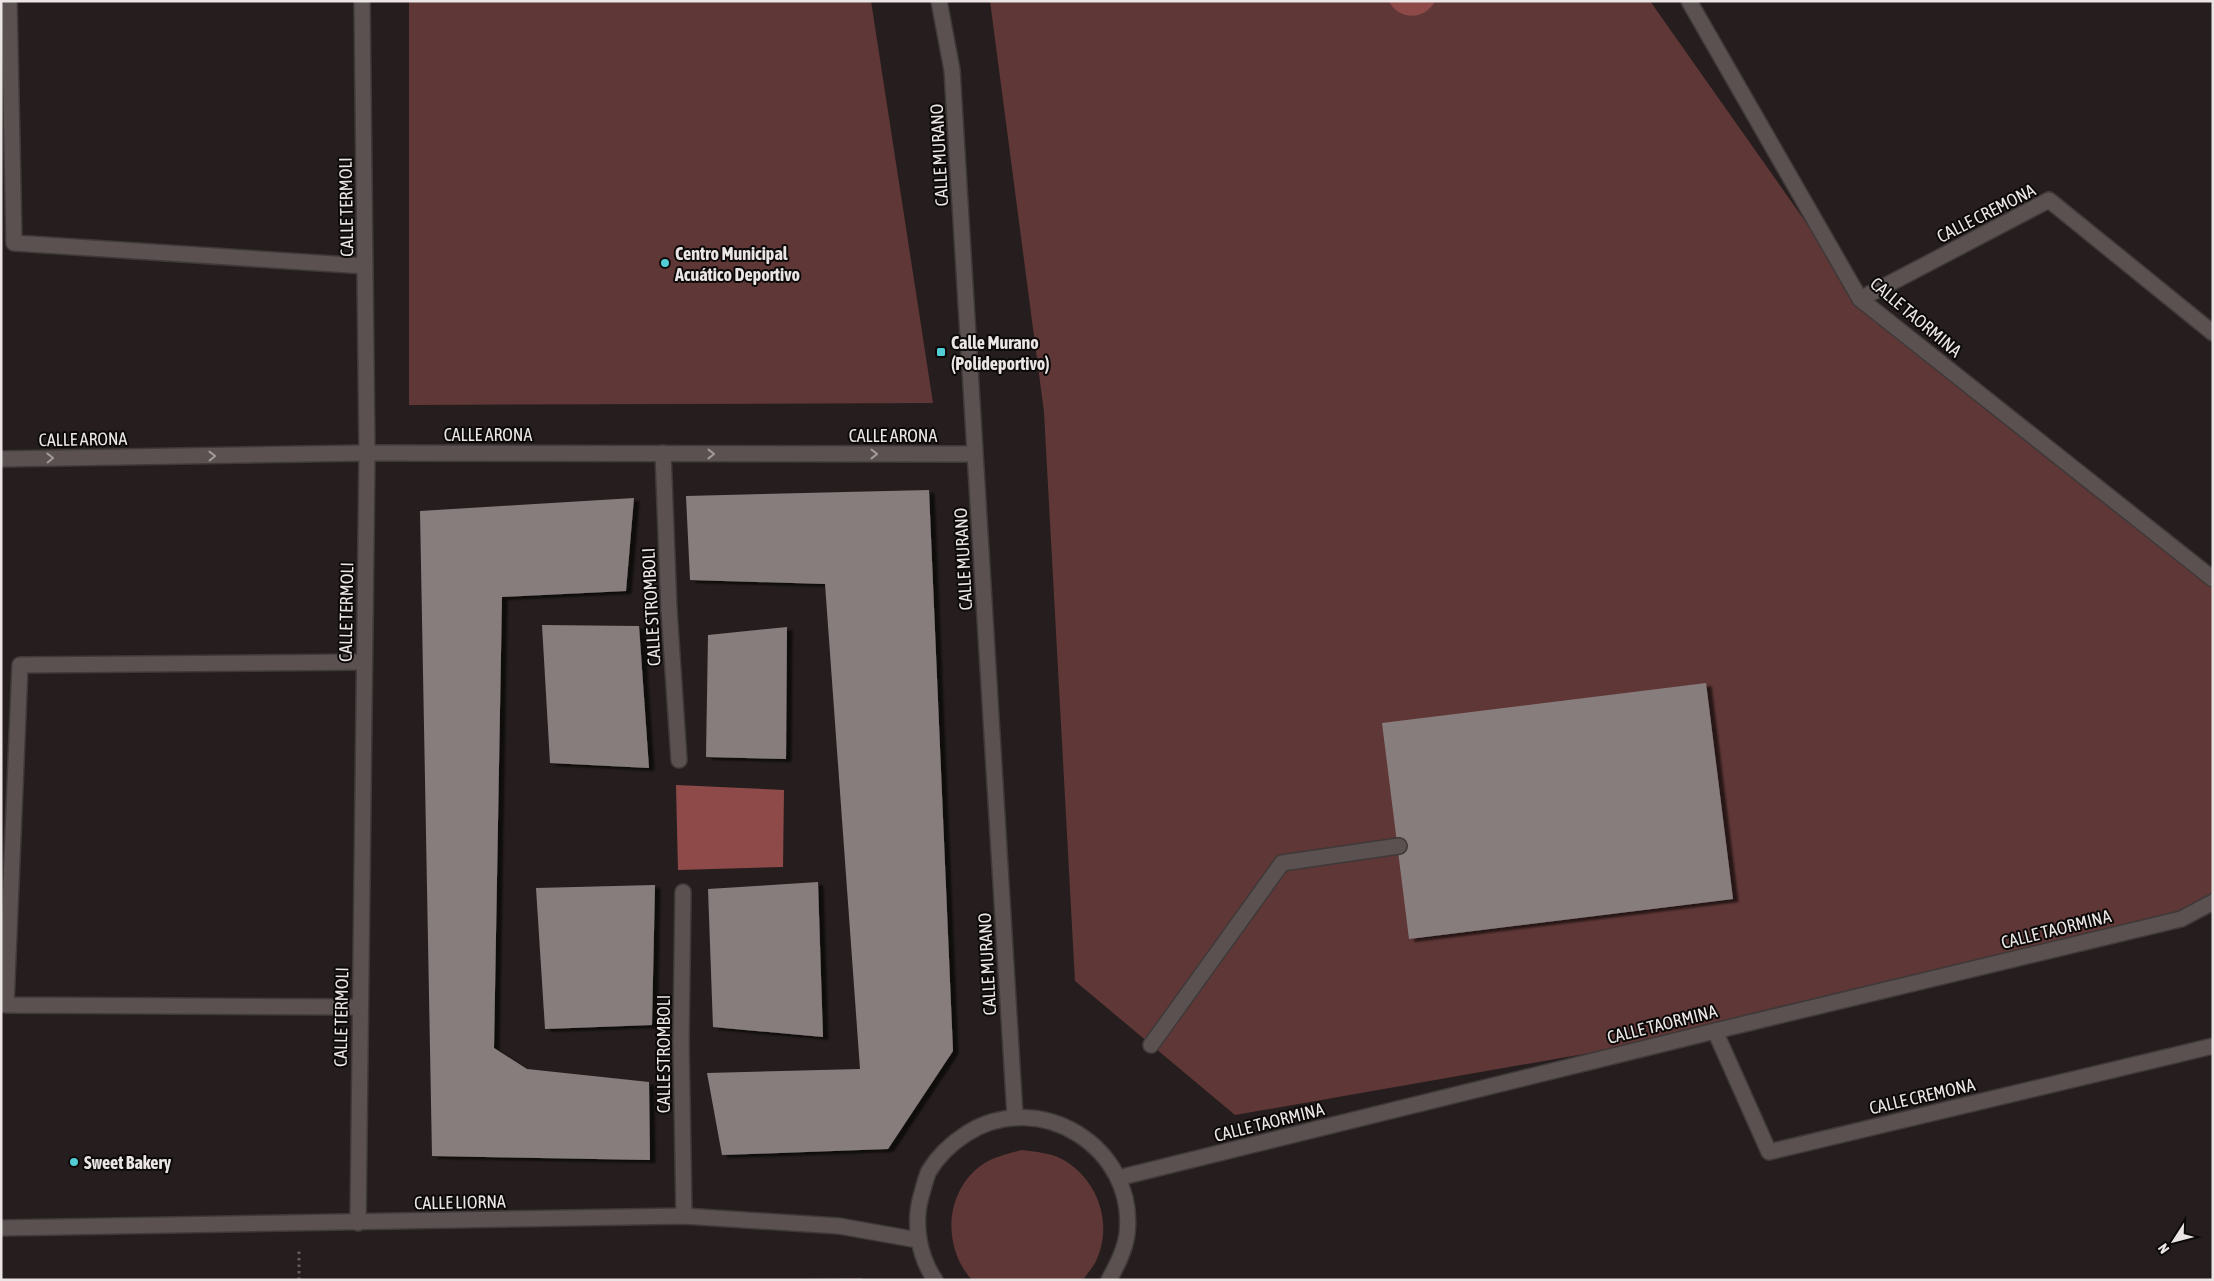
<svg xmlns="http://www.w3.org/2000/svg" width="2214" height="1281" font-family="'Asap Condensed',sans-serif">
	<defs>
		<filter id="shadow"><feDropShadow dx="5.5" dy="3" stdDeviation="1" flood-color="#0009"/></filter>
	</defs>
	<rect width="100%" height="100%" fill="#261e1e"/>
	<!-- green -->
	<g fill="#5f3736">
		<path d="M409,1H871L933,403L409,405Z"/>
		<path d="M990,1H1650L1860,299L2213,579V902L2181,919L1715,1031L1235,1115L1075,981L1044,412Z"/>
		<path d="M1022,1150C1037,1152 1054,1153 1067,1162C1099,1183 1113,1225 1096,1261C1093,1267 1087,1274 1083,1280H972C943,1248 944,1195 979,1167C992,1157 1007,1154 1022,1150Z"/>
		<path d="M861,1278L863,1280H753Z"/>
	</g>
	<!-- water -->
	<g fill="#8e4a48">
		<path d="M1389,1H1435C1426,20 1398,21 1389,1Z"/>
		<path d="M676,785L784,790L783,867L678,870Z"/>
	</g>
	<!-- building -->
	<g fill="#877d7d" filter="url(#shadow)">
		<path d="M929,490L953,1051L888,1149L722,1155L707,1073L860,1069L825,584L690,580L686,496Z"/>
		<path d="M634,498L626,591L502,597L494,1048L527,1069L649,1082L650,1160L432,1156L420,511Z"/>
		<path d="M542,625L639,626L649,768L550,763Z"/>
		<path d="M787,627L786,759L706,757L708,635Z"/>
		<path d="M1706,683L1733,899L1409,939L1382,723Z"/>
		<path d="M818,882L823,1037L713,1027L708,889Z"/>
		<path d="M655,885L652,1025L545,1029L536,888Z"/>
	</g>
	<g fill="none" stroke-linecap="round" stroke-linejoin="round">
		<!-- lane casing -->
		<g stroke="#3f3939" stroke-width="18">
			<g id="lane">
				<path d="M9,1L14,243L365,266"/>
				<path d="M663,453L669,610"/>
				<path d="M360,1007L6,1005L20,665L364,662"/>
				<path d="M681,1042L684,1216"/>
			</g>
		</g>
		<!-- street casing -->
		<g stroke="#3f3939" stroke-width="18">
			<g id="street">
				<path d="M939,1L952,70L1015,1116"/>
				<path d="M1689,1L1860,299L2213,579"/>
				<path d="M1860,299L2049,200L2213,333"/>
				<path d="M1,459L367,453L975,454"/>
				<path d="M669,610L679,760"/>
				<path d="M1715,1031L1769,1152L2213,1046"/>
				<path d="M681,1042L683,892"/>
				<path d="M1151,1045L1282,863L1399,846"/>
				<path d="M1118,1178L1715,1031L2181,919L2213,902"/>
				<path d="M358,1223L367,453L362,1"/>
				<path d="M1,1228L684,1216L839,1226L918,1240"/>
				<path d="M935,1280C918,1255 913,1221 922,1193C924,1186 926,1177 929,1171C938,1156 952,1143 966,1134C1039,1087 1137,1147 1127,1234C1125,1250 1117,1265 1109,1280"/>
			</g>
		</g>
		<!-- path -->
		<path stroke="#645d5d" stroke-width="3" stroke-dasharray="2.5 4" stroke-linecap="butt" d="M299,1280V1250"/>
		<!-- lane -->
		<use href="#lane" stroke="#5a5150" stroke-width="15"/>
		<!-- street -->
		<use href="#street" stroke="#5a5150" stroke-width="15"/>
	</g>
	<!-- one-way arrows -->
	<defs><path id="oneway-chevron" d="M-2-3.5L2.5 0L-2 3.5" fill="none" stroke-width="1.6" stroke-linecap="round" stroke-linejoin="round" transform="scale(1.25)"/></defs>
	<g stroke="#a29b9a">
		<use href="#oneway-chevron" transform="translate(711 454)"/>
		<use href="#oneway-chevron" transform="translate(874 454)"/>
		<use href="#oneway-chevron" transform="translate(212 456) rotate(-1)"/>
		<use href="#oneway-chevron" transform="translate(50 458) rotate(-1)"/>
	</g>
	<!-- markers -->
	<g fill="#52ccd5" stroke="#0c0909" stroke-width="2">
		<circle cx="665" cy="263" r="5"/>
		<rect x="936" y="347" width="10" height="10" rx="2.5"/>
		<circle cx="74" cy="1162" r="5"/>
	</g>
	<g text-anchor="middle" dominant-baseline="central" stroke-width="4" stroke-linejoin="round" paint-order="stroke">
		<!-- street labels -->
		<g font-size="18" fill="#ebe5e5" stroke="#0c0909">
			<text transform="translate(939 155) rotate(-93)">CALLE MURANO</text>
			<text transform="translate(346 207) rotate(-91)">CALLE TERMOLI</text>
			<text transform="translate(1986 213) rotate(-27)">CALLE CREMONA</text>
			<text transform="translate(1916 317) rotate(40)">CALLE TAORMINA</text>
			<text x="488" y="434">CALLE ARONA</text>
			<text x="893" y="435">CALLE ARONA</text>
			<text transform="translate(83 439) rotate(-1)">CALLE ARONA</text>
			<text transform="translate(963 559) rotate(-93)">CALLE MURANO</text>
			<text transform="translate(651 607) rotate(-93)">CALLE STROMBOLI</text>
			<text transform="translate(346 612) rotate(-89)">CALLE TERMOLI</text>
			<text transform="translate(2056 929) rotate(-14)">CALLE TAORMINA</text>
			<text transform="translate(987 964) rotate(-93)">CALLE MURANO</text>
			<text transform="translate(341 1017) rotate(-89)">CALLE TERMOLI</text>
			<text transform="translate(1662 1024) rotate(-14)">CALLE TAORMINA</text>
			<text transform="translate(663 1054) rotate(-90)">CALLE STROMBOLI</text>
			<text transform="translate(1922 1096) rotate(-13)">CALLE CREMONA</text>
			<text transform="translate(1269 1122) rotate(-14)">CALLE TAORMINA</text>
			<text transform="translate(460 1202) rotate(-1)">CALLE LIORNA</text>
		</g>
		<!-- poi labels -->
		<g font-size="18" font-weight="bold" fill="#ebe5e5" stroke="#0c0909" text-anchor="start">
			<text x="675" y="253">Centro Municipal<tspan x="675" dy="21">Acuático Deportivo</tspan></text>
			<text x="951" y="342">Calle Murano<tspan x="951" dy="21">(Polideportivo)</tspan></text>
			<text x="84" y="1162">Sweet Bakery</text>
		</g>
	</g>
	<!-- border -->
	<rect width="2214" height="1281" fill="none" stroke="#ebe5e5" stroke-width="5"/>
	<!-- north arrow -->
	<g transform="translate(2174 1241) rotate(234)" stroke="#0c0909" stroke-width="4" paint-order="stroke">
	<path d="M0-4L9 19L0 12L-9 19Z" fill="#ebe5e5"/>
	<text y="-8" font-size="14" font-weight="bold" text-anchor="middle" fill="#ebe5e5">N</text>
	</g>
</svg>
